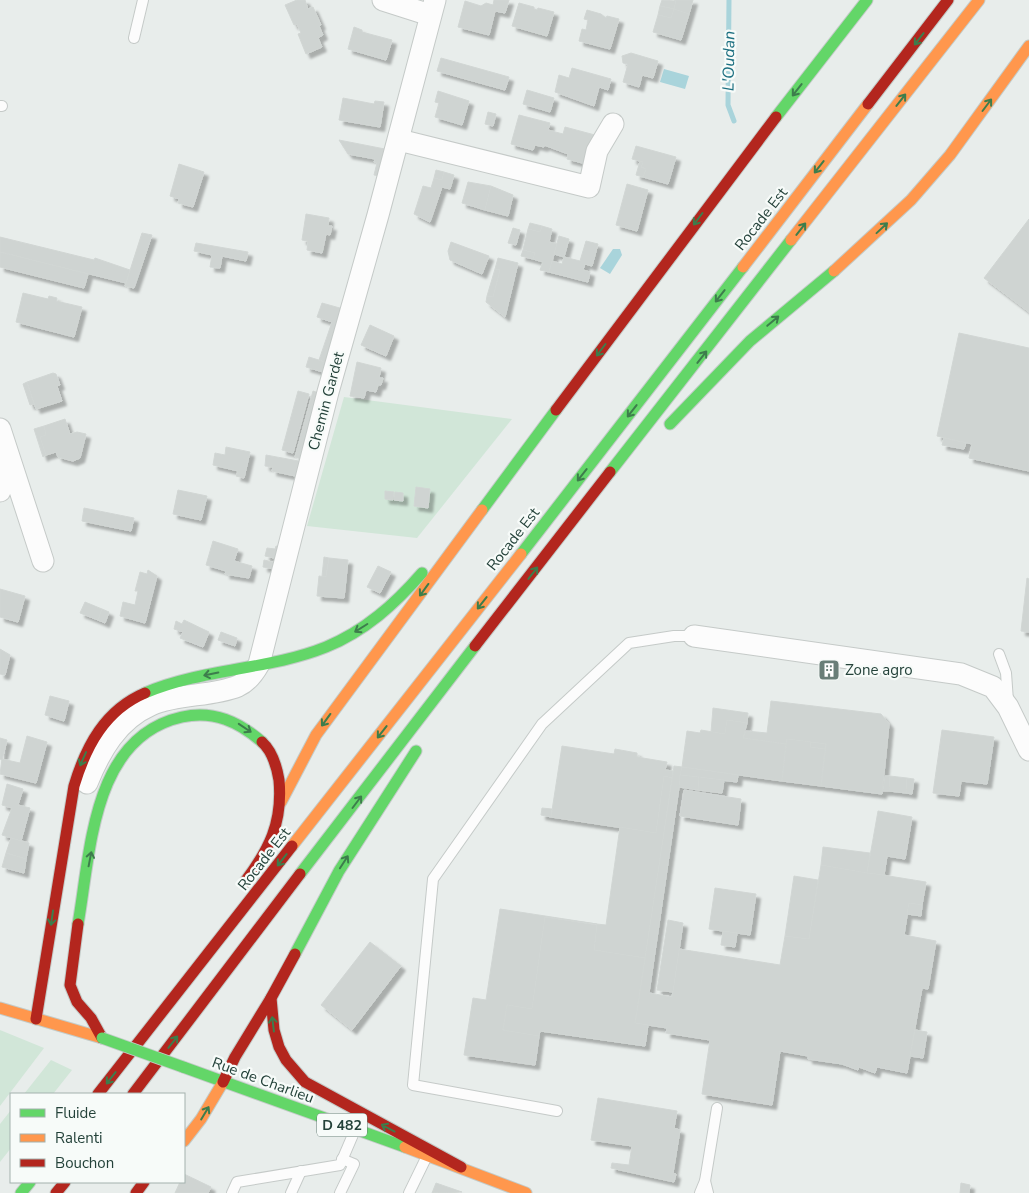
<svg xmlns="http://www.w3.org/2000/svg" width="1029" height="1193" font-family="'Nunito Sans',sans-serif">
	<defs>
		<filter id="shadow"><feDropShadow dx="4.5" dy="4.5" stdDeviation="1" flood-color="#0004"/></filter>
	</defs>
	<rect width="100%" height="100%" fill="#e8edeb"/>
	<!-- green -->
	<g fill="#d1e6d8">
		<path d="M344,397L512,419L417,538L307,526Z"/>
		<path d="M0,1030L44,1048L0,1106Z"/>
		<path d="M51,1060L72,1070L53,1094H24Z"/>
		<path d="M11,1110V1148L0,1162V1124Z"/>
	</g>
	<!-- water -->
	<g fill="#a9d4db">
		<path d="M664,69L689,76L685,89L660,82Z"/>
		<path d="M613,249H620L622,255L610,274L600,268Z"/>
	</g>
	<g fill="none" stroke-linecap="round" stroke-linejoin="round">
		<!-- stream -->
		<path stroke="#a9d4db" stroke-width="5" d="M729,0L728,105L734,121"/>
	</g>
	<!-- building -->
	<g fill="#cfd4d2" stroke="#d1d6d4" filter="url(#shadow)">
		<path d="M297,0H305L308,9L313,7L321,25L319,26L323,35L318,38L322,47L306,54L298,34L301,33L297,24L294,25L285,5Z"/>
		<path d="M494,0H509L505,13L495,11L489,35L458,27L465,1L481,6L486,3L493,5Z"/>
		<path d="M662,0L676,1L674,9L660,6Z"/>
		<path d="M674,0H693L689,14L674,9L676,1Z"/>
		<path d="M519,3L534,7V9L537,10L538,8L554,12L547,36L512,26Z"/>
		<path d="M660,6L674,9L671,18L658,15Z"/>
		<path d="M674,9L689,14L681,40L653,32L658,15L671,18Z"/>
		<path d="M587,10L601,14L606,18L607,16L619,19L610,49L579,41L582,29L586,30L588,20L584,19Z"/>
		<path d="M354,27L362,30V32L392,40L386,60L348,49Z"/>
		<path d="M631,53L658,61L653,78L642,75L639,87L623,82L628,64L623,63L622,56Z"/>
		<path d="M441,58L509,77L505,90L437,71Z"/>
		<path d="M572,68L611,79L608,90L599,87L594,106L555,92L559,75L569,78Z"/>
		<path d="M527,90L554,98L550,112L523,104Z"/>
		<path d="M438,91L469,101L462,125L435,117L439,103L435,102Z"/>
		<path d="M343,98L374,104L375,101L384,102L380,127L339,120Z"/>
		<path d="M488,112L496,114L493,126L485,124Z"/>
		<path d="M519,115L550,123L548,130L563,134L565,127L595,135L586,164L567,159L568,154L544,145V147L535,145L533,150L511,144Z"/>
		<path d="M339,140L390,150L380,176L374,175L377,163L374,162L375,159L348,154Z"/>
		<path d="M636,146L676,157L668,184L643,177L646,169L641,167L643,162L632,159Z"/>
		<path d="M640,161L643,162L641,167L646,169L643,177L636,175Z"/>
		<path d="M179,164L204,172L193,207L178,203L179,199L170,196Z"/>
		<path d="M436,170L444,172L442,180L434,178Z"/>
		<path d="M444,172L454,175L450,189L442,187L430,222L414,214L423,186L431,188L434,178L442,180Z"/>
		<path d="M468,182L491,186L485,210L462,203Z"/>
		<path d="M627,184L648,190L637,231L616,225Z"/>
		<path d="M491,186L513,195L508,216L485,210Z"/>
		<path d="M306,214L329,218L328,226H332L330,235L326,234L322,253L307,250L308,241L302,240Z"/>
		<path d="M1029,219V312L984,278Z"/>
		<path d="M530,223L542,226L540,232L528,229Z"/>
		<path d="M542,226L552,229L549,242L557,244L549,272L540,270L543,262L533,259L535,253L523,250L528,229L540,232Z"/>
		<path d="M513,228L520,230L516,245L508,243Z"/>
		<path d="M142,233L152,235L134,288L125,286Z"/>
		<path d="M559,236L569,239L564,257L554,254Z"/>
		<path d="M0,237L94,260L95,258L130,270L126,283L0,252Z"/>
		<path d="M586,241L598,244L592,266L585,264L583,270L590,272L588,282L549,272L552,261L562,264L564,257L580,261Z"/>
		<path d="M451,242L489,256L482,274L450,260L448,251Z"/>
		<path d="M196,243L248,252L246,261L222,256L220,268L210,267L212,255L194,251Z"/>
		<path d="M523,250L535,253L533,259L521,256Z"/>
		<path d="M0,252L88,274L84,288L0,267Z"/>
		<path d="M498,258L518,263L505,317L486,302L487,296L493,297L500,270L495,269Z"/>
		<path d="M495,269L500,270L493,297L487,296Z"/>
		<path d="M23,293L48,299L49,296L57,298L56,301L82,307L74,337L16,322Z"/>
		<path d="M322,303L347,310L331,364L319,360L332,322L317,317Z"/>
		<path d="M370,325L394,336L386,356L361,345Z"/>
		<path d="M959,333L1029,348V471L969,458L972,444L937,436Z"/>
		<path d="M309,357L325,362L323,372L306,367Z"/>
		<path d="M357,362L381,368L379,378H383L381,385H378L376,392L366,390L364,398L350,396Z"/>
		<path d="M53,373L56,374L60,385L57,386L62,401L36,409L27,382Z"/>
		<path d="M27,382L34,404L30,405L23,384Z"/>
		<path d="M298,391L309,394L293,453L282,450Z"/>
		<path d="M313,391L322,394L304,460L295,457Z"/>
		<path d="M65,419L70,434L77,432L86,434L80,458L73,461L58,457L56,452L46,455L40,437L46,435L44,426Z"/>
		<path d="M44,426L46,435L40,437L46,455L43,457L34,429Z"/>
		<path d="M944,438L966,443L964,449L942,445Z"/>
		<path d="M226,447L250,452L244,478L236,476L238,471L213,465L215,453L225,455Z"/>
		<path d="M266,455L304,462L300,477L272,471L273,467L265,466Z"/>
		<path d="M416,487L430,489L428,508L414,506Z"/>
		<path d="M178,490L207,496L201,520L173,514Z"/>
		<path d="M385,491L394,492L393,500L385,499Z"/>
		<path d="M395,492L403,493V501L394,500Z"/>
		<path d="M84,508L134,518L131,531L82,521Z"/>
		<path d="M213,541L238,549L234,561L252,566L249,578L225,574L226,571L206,565Z"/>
		<path d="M276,546L281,547L278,559L265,556L267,548L275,549Z"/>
		<path d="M324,557L329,558L326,577L322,576Z"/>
		<path d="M329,558L348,560L344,598L317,596L319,576L326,577Z"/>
		<path d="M264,560L277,563L275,569L263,567Z"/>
		<path d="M378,566L391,572L380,593L367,587Z"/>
		<path d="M148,570L157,576L145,623L120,616L123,602L135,605L138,591H135L140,572L147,574Z"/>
		<path d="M1027,578L1029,579V632L1021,631Z"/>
		<path d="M0,589L25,596L18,622L0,617Z"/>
		<path d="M85,602L102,609L98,620L80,613Z"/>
		<path d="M102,609L109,612L105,623L98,620Z"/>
		<path d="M184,620L209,632L203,647L180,638L183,632L174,629L176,621L182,624Z"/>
		<path d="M221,632L237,638L235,646L218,640Z"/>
		<path d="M0,649L10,655L5,675L0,674Z"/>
		<path d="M50,696L69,701L64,721L45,715Z"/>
		<path d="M771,701L881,714L889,724L882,794L821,786L826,744L787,739L786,744L743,738L746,731L767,733Z"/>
		<path d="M713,708L748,713L747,723L727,720L725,734L711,732Z"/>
		<path d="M727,720L747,723L743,738L786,744L782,781L682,767L687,731L700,733L701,730L725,734Z"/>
		<path d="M942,730L994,737L987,784L961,781L959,796L933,793Z"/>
		<path d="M27,736L47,742L36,783L0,774L2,759L20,763Z"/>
		<path d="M0,738L7,740L2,760L0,759Z"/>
		<path d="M787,739L811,742L810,747L825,749L821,786L782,781Z"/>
		<path d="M811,742L826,744L825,749L810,747Z"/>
		<path d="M562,746L614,754L615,749L637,753V757L667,762L665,770L673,771L672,778L664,776L656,833L551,817Z"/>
		<path d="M674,766L682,767L649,993L672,997L679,949L780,965L785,936L809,939L821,865L926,882L922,905L909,903L904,935L936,941L928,989L922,988L907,1073L877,1067L875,1073L859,1067L858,1070L842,1064L808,1059V1056L780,1051L772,1105L702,1094L710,1040L666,1033L667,1028L635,1023Z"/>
		<path d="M682,767L738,775L737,782L680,775Z"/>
		<path d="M680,775L699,777L698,790L679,787Z"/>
		<path d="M664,776L672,778L645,958L594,950L597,924L606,925L620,827L656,833Z"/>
		<path d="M885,776H890L889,791H883Z"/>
		<path d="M890,776L907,778L906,793L889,791Z"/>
		<path d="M699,777L724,780L722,793L698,790Z"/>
		<path d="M907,778L914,779L912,794L906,793Z"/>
		<path d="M7,784L23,789L18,805L30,808L21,841L2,835L12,808L2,805Z"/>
		<path d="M684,790L741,799L738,825L680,816Z"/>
		<path d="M542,808L552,809L551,817L541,815Z"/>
		<path d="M878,811L912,817L905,859L887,856L884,875L867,873Z"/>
		<path d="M11,838L29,843L26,859L6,853Z"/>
		<path d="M823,847L870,853L867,873L821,865Z"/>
		<path d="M6,853L26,859L24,873L2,867Z"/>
		<path d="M794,876L818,880L809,939L785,936Z"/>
		<path d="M715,888L756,894L750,935L709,929Z"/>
		<path d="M909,903L922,905L921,916L907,914Z"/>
		<path d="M500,909L597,924L545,917L532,1009L507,1005L503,1030L539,1036L535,1065L464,1055L473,998L486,1000Z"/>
		<path d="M545,917L597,925L594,950L645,958L635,1023L648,1025L645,1046L540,1031L539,1036L503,1030L507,1005L532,1009Z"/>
		<path d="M668,920L683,923L673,992L657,990Z"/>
		<path d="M723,931L737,933L735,947L721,945Z"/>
		<path d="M370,942L401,966L352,1030L321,1005Z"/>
		<path d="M915,1030L927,1032L923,1058L910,1056Z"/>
		<path d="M598,1098L677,1111L674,1128L680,1130L673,1173L676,1174L674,1182L611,1168L612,1163L629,1165L632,1146L591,1140Z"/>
		<path d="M184,1174L211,1187L208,1193H175L180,1182H184Z"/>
		<path d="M436,1183L462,1192L432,1193Z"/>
		<path d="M961,1183L970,1185L969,1193H960Z"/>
	</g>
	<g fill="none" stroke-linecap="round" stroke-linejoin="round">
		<!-- lane casing -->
		<g stroke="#c5cac8" stroke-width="12">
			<g id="lane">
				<path d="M134,38L143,0"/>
				<path d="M0,106H2"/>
				<path d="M999,654L1006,673L1008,701"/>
				<path d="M557,1111L413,1085L433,879L542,724L629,643L674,636H694"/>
				<path d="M705,1181L717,1108"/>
				<path d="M232,1193L237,1182L340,1165L355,1130"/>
				<path d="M291,1193L301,1171"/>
				<path d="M340,1193L354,1164L342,1159"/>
				<path d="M409,1193L427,1156"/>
				<path d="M700,1193L705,1181L708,1193"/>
			</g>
		</g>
		<!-- street casing -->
		<g stroke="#c5cac8" stroke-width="23">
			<g id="street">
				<path d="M383,0L430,15"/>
				<path d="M399,140L589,187L597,151L613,124"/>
				<path d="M0,429L43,561"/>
				<path d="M0,491L9,460"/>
				<path d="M694,636L961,674L993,687L1008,707L1029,750"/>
				<path d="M87,783C100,751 117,720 151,705C178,693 211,697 238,686C247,682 254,673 259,664L328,392L378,215L435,0"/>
			</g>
		</g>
		<!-- fast casing -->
		<g stroke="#c3cbc8" stroke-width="13">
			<g id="fast">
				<path d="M776,117L867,0"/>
				<path d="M670,424L750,341L834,271"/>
				<path d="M610,472L791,240"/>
				<path d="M482,510L556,410"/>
				<path d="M521,554L743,267"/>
				<path d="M145,693C204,668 269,670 326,647C365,631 395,604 422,573"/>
				<path d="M300,874L475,646"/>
				<path d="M78,924C91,850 92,737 182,717C214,710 239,722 262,742"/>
				<path d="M295,954L339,871L416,751"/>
				<path d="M183,1067L405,1147"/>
				<path d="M21,1193L30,1182"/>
			</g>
		</g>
		<!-- slow casing -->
		<g stroke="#c3cbc8" stroke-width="13">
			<g id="slow">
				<path d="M791,240L979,0"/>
				<path d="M743,267L868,104"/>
				<path d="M834,271L911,200L950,155L1029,46"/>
				<path d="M281,802L316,735L482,510"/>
				<path d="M292,846L521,554"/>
				<path d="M0,1008L102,1038"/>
				<path d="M184,1141L201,1119L223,1082"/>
				<path d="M405,1147L526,1193"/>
			</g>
		</g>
		<!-- jam casing -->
		<g stroke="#c3cbc8" stroke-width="13">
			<g id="jam">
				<path d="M868,104L948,0"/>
				<path d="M556,410L776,117"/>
				<path d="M475,646L610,472"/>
				<path d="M244,883C269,850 283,823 279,780C277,768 272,751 262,742"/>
				<path d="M78,924L70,985L77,1002L91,1018L102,1038"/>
				<path d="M295,954L271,998L274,1030L279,1047L286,1060L305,1082L461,1167"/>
				<path d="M36,1019L74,786C86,746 105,710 145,693"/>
				<path d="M223,1082L235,1057L271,998"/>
				<path d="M98,1094L292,846"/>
				<path d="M133,1094L300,874"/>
				<path d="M56,1193L65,1182"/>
				<path d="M136,1193L144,1182"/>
			</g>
		</g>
		<!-- lane -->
		<use href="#lane" stroke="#fcfcfc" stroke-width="10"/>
		<!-- street -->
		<use href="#street" stroke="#fcfcfc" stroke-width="21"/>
		<!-- fast -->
		<use href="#fast" stroke="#63d668" stroke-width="11"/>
		<!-- slow -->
		<use href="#slow" stroke="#ff974d" stroke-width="11"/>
		<!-- jam -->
		<use href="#jam" stroke="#b3261e" stroke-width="11"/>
		<!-- fast-bridge casing -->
		<g stroke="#c3ccc9" stroke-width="13" stroke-linecap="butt">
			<path id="fast-bridge" d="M102,1038L183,1067"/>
		</g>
		<!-- fast-bridge -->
		<use href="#fast-bridge" stroke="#63d668" stroke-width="11"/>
	</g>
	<!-- one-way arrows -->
	<defs><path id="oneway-shaft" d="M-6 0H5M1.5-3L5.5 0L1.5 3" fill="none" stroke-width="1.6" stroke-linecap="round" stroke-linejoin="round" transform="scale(1.25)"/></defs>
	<g stroke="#3d7d4c">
		<use href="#oneway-shaft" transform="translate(919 39) rotate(128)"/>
		<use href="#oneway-shaft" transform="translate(797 90) rotate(128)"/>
		<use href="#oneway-shaft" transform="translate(901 100) rotate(-52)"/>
		<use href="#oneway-shaft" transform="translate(987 105) rotate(-53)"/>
		<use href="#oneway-shaft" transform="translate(819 167) rotate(128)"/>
		<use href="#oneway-shaft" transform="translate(698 219) rotate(127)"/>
		<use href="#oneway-shaft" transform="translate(882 228) rotate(-43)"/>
		<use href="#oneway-shaft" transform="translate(801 229) rotate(-52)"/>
		<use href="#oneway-shaft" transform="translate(720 296) rotate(128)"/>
		<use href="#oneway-shaft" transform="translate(773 321) rotate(-40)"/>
		<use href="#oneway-shaft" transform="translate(601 350) rotate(127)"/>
		<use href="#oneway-shaft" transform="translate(702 357) rotate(-52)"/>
		<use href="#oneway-shaft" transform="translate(632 411) rotate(128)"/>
		<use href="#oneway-shaft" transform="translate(582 475) rotate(128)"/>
		<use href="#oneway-shaft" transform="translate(533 573) rotate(-52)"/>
		<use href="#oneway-shaft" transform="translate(424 590) rotate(126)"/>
		<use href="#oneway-shaft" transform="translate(482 603) rotate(128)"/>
		<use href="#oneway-shaft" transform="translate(361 628) rotate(148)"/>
		<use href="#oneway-shaft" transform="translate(211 674) rotate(168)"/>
		<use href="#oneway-shaft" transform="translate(326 720) rotate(126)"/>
		<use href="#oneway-shaft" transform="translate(245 728) rotate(34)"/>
		<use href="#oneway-shaft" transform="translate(382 732) rotate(128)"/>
		<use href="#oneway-shaft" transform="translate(83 759) rotate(114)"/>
		<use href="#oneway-shaft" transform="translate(357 802) rotate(-53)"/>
		<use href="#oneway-shaft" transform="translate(90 859) rotate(-79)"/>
		<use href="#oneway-shaft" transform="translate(282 860) rotate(128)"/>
		<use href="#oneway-shaft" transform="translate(344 862) rotate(-57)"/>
		<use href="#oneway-shaft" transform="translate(52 918) rotate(98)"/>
		<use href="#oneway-shaft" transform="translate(273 1024) rotate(-97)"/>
		<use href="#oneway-shaft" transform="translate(173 1042) rotate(-52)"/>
		<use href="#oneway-shaft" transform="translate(111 1078) rotate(128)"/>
		<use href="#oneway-shaft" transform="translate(205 1113) rotate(-59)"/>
		<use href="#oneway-shaft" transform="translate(388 1128) rotate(-152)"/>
	</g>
	<!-- icons -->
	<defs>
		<g id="building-square" transform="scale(1.125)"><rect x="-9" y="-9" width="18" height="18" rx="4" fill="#697e78" stroke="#f7fbf9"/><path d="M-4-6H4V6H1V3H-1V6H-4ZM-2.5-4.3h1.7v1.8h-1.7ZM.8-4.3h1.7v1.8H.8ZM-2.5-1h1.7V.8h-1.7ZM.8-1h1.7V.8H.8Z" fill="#fff"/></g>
	</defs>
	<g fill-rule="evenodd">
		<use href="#building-square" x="829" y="670"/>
	</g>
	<g text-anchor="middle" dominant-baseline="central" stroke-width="4.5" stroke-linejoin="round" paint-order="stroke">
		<!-- shield labels -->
		<rect fill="#f7fbf9" stroke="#637a73" stroke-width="1" x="317" y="1113.5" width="50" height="23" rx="4"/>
		<g font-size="14" font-weight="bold" fill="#24423a">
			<text x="342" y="1125">D 482</text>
		</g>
		<!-- street labels -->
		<g font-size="15" fill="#24423a" stroke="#f7fbf9">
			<text transform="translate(761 219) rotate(-52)">Rocade Est</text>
			<text transform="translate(326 401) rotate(-75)">Chemin Gardet</text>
			<text transform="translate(513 539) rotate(-52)">Rocade Est</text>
			<text transform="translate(264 859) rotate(-52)">Rocade Est</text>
			<text transform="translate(263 1080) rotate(20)">Rue de Charlieu</text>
		</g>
		<!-- poi labels -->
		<g font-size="15" fill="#24423a" stroke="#f7fbf9" text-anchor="start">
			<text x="845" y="670">Zone agro</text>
		</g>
		<!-- water labels -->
		<g font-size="16" font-style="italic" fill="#1c6f80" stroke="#f7fbf9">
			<text transform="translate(729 61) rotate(-89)">L'Oudan</text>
		</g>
	</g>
	<!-- legend -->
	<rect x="10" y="1093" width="175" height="90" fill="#f7fbf9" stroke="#a3b1ad"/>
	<rect x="20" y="1109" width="25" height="8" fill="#63d668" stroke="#a3b1ad"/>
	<text x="55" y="1118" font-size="15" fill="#24423a">Fluide</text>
	<rect x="20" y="1134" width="25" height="8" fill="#ff974d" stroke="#a3b1ad"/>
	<text x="55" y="1143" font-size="15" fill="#24423a">Ralenti</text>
	<rect x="20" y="1159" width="25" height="8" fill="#b3261e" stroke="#a3b1ad"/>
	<text x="55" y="1168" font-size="15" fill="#24423a">Bouchon</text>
</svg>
